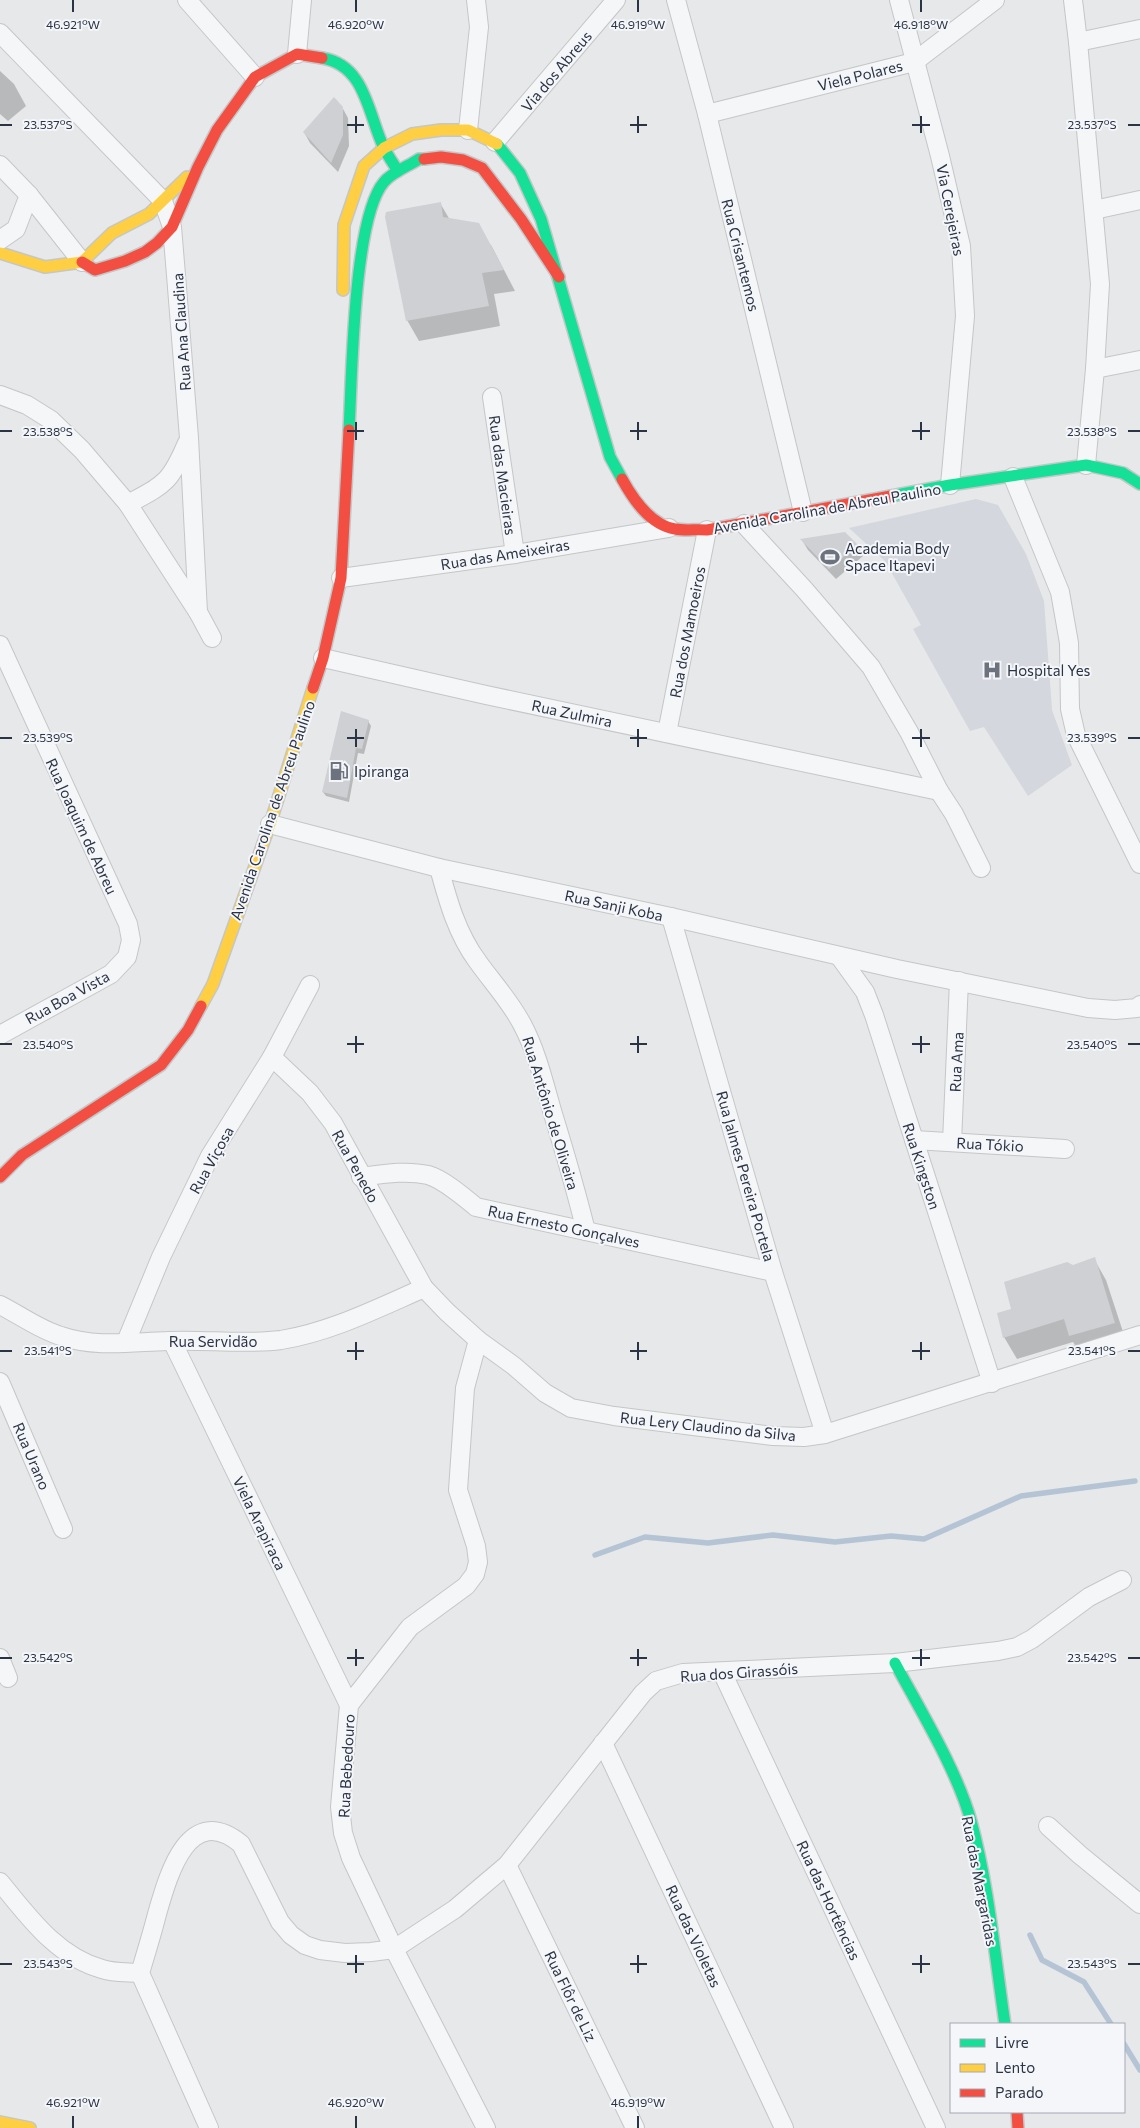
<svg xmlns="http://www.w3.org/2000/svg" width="1140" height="2128" font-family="Commissioner,sans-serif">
	<rect width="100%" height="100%" fill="#e6e8ea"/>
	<!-- built -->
	<path fill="#d4d7dd" d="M976,499L998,505L1026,554L1044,601L1052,710L1072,765L1028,796L984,727L970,731L913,629L921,625L885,561L849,528Z"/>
	<!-- shadow -->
	<g fill="#0003">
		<path d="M0,71L14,84L26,106L8,121L0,114Z"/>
		<path d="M342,107L348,118L349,146L338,172L310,143L304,132Z"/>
		<path d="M440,203L450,220L491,245L515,291L494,294L500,326L419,341L407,320Z"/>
		<path d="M802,540L857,545L863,556L836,579L808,550Z"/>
		<path d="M368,721L371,726L364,754L358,753L349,802L326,796L323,792Z"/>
		<path d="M1094,1259L1106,1280L1127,1344L1083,1357L1073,1342L1017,1359L1004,1337L1012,1309L1072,1266Z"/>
	</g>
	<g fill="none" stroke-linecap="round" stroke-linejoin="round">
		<!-- stream -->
		<g stroke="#b4c4d5" stroke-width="5.5">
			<path d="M595,1555L645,1537L708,1543L773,1535L835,1542L891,1536L924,1539L1021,1496L1135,1481"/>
			<path d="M1030,1935L1042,1960L1084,1982L1111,2024"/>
			<path d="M1124,2044L1140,2070"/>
		</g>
	</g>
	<!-- building -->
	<g fill="#ced0d3">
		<path d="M334,97L343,107V135L331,163L303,132Z"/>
		<path d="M441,202L443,217L479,223L504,270L482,273L489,306L406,321L385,217L386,212Z"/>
		<path d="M845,532L858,545L829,569L800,539Z"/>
		<path d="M341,711L369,720L362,749L356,748L347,798L322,792Z"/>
		<path d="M1095,1257L1115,1323L1069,1336L1064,1319L1003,1338L997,1313L1011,1309L1004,1282L1067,1262L1073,1265Z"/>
	</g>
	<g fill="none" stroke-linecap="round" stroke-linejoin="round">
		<!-- street casing -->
		<g stroke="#c4c6c8" stroke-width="20">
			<g id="street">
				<path d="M187,0L255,77"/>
				<path d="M676,0L707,114L803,512"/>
				<path d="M899,0L940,156L961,246L965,316L950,485"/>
				<path d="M1073,0L1078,42L1100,284L1095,369L1086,465"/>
				<path d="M0,33L163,201L172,227L176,275L189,438L198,612L212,638"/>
				<path d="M1078,42L1140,29"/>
				<path d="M297,54L302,0"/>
				<path d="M707,114L914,62L995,0"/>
				<path d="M468,130L479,27L476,0"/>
				<path d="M495,142L616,0"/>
				<path d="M0,165L29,195L82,262"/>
				<path d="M1094,210L1140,200"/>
				<path d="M0,240L16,229L29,195"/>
				<path d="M1095,369L1140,360"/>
				<path d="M0,395L27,405L51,420L82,450L128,504L198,612"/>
				<path d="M492,397L515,554"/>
				<path d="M1013,477L1060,592L1069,643L1070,709L1076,735L1140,864"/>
				<path d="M128,504C165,484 170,483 187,443"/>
				<path d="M744,524L804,589L871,667L909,732L939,791L954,814L981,868"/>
				<path d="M341,578L515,554L669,528"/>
				<path d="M0,645L128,924L131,940L127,957L111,974L0,1035"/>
				<path d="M323,658L486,695L939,791"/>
				<path d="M667,733L707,530"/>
				<path d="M270,824L439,868L671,917L897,969L1088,1008L1115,1010L1137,1008L1140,1005"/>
				<path d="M439,868C448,901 457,934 478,962C493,983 510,1001 522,1024C537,1052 544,1083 553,1114C565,1153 576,1191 586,1231"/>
				<path d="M671,917L773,1272L825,1434"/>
				<path d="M839,956L865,992L874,1015L992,1383"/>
				<path d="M272,1057L310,1093L333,1123L424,1288L447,1312L478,1340L514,1366L545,1393L571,1408L614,1416L773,1436L804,1437L825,1434L1140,1335"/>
				<path d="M914,1140L1065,1149"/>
				<path d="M952,1142L959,981"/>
				<path d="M361,1177C383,1174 406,1170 428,1175C443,1179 464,1197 476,1207L773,1272"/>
				<path d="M0,1305C20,1315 40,1330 61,1336C95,1348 132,1342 167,1341C205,1339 244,1345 281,1340C331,1332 378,1308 424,1288"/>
				<path d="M478,1340L465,1388L458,1490L476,1546L478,1562L475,1574L466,1586L410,1627L349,1705L340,1807L343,1833L351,1858L394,1949L486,2128"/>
				<path d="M172,1341L349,1705"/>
				<path d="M126,1342L161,1257L210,1156L272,1057L310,985"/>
				<path d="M0,1382L63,1529"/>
				<path d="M0,1658L8,1678"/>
				<path d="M722,1672L936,2128"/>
				<path d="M603,1743L784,2128"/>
				<path d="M1048,1826L1080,1855L1140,1904"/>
				<path d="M507,1865L635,2128"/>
				<path d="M0,1882C28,1916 57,1957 102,1969C113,1973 128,1972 140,1973"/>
				<path d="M209,2128L140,1973C146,1953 152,1934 157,1914C168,1876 188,1801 241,1844L280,1922L291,1935L305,1945L320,1950L345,1953L371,1952L394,1949L455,1909L507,1865L643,1693L656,1681L683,1673L895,1663L998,1651L1017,1647L1032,1639L1089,1597L1122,1580"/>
			</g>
		</g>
		<!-- fast casing -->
		<g stroke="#c4c6c8" stroke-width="14">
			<g id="fast">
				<path d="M322,58C366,65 368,115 384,148C388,156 393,163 398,171"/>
				<path d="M497,144L520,173L541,219L610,457L622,479"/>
				<path d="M349,430C352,378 353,218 384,182C392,172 409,166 419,159H424"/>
				<path d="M891,496L950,485L1086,465L1123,473L1140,484"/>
				<path d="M895,1663C920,1710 957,1770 971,1821C989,1886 995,1958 1005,2024"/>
			</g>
		</g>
		<!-- slow casing -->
		<g stroke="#c4c6c8" stroke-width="14">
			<g id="slow">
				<path d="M0,253L45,267L82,262L112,233L149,214L187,177"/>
				<path d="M343,290L344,225L364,166L384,148L412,134L441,130H468L497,144"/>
				<path d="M201,1006L213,984L270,824L313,688"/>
				<path d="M0,2122L30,2128"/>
			</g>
		</g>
		<!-- jam casing -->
		<g stroke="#c4c6c8" stroke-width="14">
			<g id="jam">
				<path d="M424,159L441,157L463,160L482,168L521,219L559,277"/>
				<path d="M82,262L95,270L125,261L145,252L157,243L172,227L198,167L217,130L255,77L297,54L322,58"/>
				<path d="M622,479C633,499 650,525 675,529C686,531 696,529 707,530L891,496"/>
				<path d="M313,688L323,658L341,578L349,430"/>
				<path d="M0,1177L22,1155L161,1065L188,1030L201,1006"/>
				<path d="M1017,2112L1018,2128"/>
			</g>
		</g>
		<!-- street -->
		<use href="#street" stroke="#f5f6f7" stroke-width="18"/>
		<!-- fast -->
		<use href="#fast" stroke="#16e098" stroke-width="11"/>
		<!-- slow -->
		<use href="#slow" stroke="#ffcf43" stroke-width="11"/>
		<!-- jam -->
		<use href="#jam" stroke="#f24e42" stroke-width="11"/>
	</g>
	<!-- ticks -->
	<path fill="none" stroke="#2b3445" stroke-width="2" d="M73,0V12M356,0V12M638,0V12M921,0V12M356,116V133M638,116V133M921,116V133M0,125H12M347,125H364M630,125H647M912,125H930M1128,125H1140M356,422V440M638,422V440M921,422V440M0,431H12M347,431H364M630,431H647M912,431H930M1128,431H1140M356,729V747M638,729V747M921,729V747M0,738H12M347,738H364M630,738H647M912,738H930M1128,738H1140M356,1036V1053M638,1036V1053M921,1036V1053M0,1044H12M347,1044H364M630,1044H647M912,1044H930M1128,1044H1140M356,1342V1360M638,1342V1360M921,1342V1360M0,1351H12M347,1351H364M630,1351H647M912,1351H930M1128,1351H1140M356,1649V1666M638,1649V1666M921,1649V1666M0,1658H12M347,1658H364M630,1658H647M912,1658H930M1128,1658H1140M356,1955V1973M638,1955V1973M921,1955V1973M0,1964H12M347,1964H364M630,1964H647M912,1964H930M1128,1964H1140M73,2116V2128M356,2116V2128M638,2116V2128"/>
	<!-- icons -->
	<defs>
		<g id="stadium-bare" transform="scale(1.5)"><path d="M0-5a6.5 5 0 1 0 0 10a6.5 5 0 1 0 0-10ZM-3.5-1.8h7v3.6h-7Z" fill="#6c737f" stroke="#f4f6f9" stroke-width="2.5" paint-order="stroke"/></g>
		<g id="hospital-bare" transform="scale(1.5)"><path d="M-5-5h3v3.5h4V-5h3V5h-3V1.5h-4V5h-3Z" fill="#6c737f" stroke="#f4f6f9" stroke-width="2.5" paint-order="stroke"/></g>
		<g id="fuel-bare" transform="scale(1.5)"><path d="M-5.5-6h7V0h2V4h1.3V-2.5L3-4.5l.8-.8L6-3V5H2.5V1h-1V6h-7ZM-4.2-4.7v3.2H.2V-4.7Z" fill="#6c737f" stroke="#f4f6f9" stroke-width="2.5" paint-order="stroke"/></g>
	</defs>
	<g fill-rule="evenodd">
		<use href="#stadium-bare" x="830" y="557"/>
		<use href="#hospital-bare" x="992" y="670"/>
		<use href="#fuel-bare" x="339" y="771"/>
	</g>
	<g text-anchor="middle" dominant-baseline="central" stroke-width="4" stroke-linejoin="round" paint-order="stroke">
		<!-- street labels -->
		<g font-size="15" fill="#2b3445" stroke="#f4f6f9">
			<text transform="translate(556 71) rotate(-50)">Via dos Abreus</text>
			<text transform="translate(860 75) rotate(-14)">Viela Polares</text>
			<text transform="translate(951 210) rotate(79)">Via Cerejeiras</text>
			<text transform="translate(741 255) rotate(76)">Rua Crisantemos</text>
			<text transform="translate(181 332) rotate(-94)">Rua Ana Claudina</text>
			<text transform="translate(503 475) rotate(82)">Rua das Macieiras</text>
			<text transform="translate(827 508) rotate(-10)">Avenida Carolina de Abreu Paulino</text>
			<text transform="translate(505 554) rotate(-9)">Rua das Ameixeiras</text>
			<text transform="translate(687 632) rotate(-79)">Rua dos Mamoeiros</text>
			<text transform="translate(572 713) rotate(12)">Rua Zulmira</text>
			<text transform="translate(272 810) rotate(-71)">Avenida Carolina de Abreu Paulino</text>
			<text transform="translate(82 826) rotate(65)">Rua Joaquim de Abreu</text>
			<text transform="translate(614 905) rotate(12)">Rua Sanji Koba</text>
			<text transform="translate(67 997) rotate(-29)">Rua Boa Vista</text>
			<text transform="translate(956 1062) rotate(-87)">Rua Ama</text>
			<text transform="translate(551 1113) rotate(73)">Rua Antônio de Oliveira</text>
			<text transform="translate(990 1144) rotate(3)">Rua Tókio</text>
			<text transform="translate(211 1160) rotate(-61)">Rua Viçosa</text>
			<text transform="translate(356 1166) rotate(61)">Rua Penedo</text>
			<text transform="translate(922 1166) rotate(72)">Rua Kingston</text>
			<text transform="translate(746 1176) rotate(74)">Rua Jalmes Pereira Portela</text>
			<text transform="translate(564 1226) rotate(12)">Rua Ernesto Gonçalves</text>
			<text x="213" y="1341">Rua Servidão</text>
			<text transform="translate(708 1426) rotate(6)">Rua Lery Claudino da Silva</text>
			<text transform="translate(32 1456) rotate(67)">Rua Urano</text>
			<text transform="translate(260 1523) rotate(64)">Viela Arapiraca</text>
			<text transform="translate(739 1672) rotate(-4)">Rua dos Girassóis</text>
			<text transform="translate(346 1766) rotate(-87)">Rua Bebedouro</text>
			<text transform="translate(980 1881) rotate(79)">Rua das Margaridas</text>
			<text transform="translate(829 1900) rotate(65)">Rua das Hortências</text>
			<text transform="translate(694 1936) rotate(65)">Rua das Violetas</text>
			<text transform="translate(571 1996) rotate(64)">Rua Flôr de Liz</text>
		</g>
		<!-- poi labels -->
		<g font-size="15" fill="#2b3445" stroke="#f4f6f9" text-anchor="start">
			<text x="845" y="548">Academia Body<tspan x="845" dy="17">Space Itapevi</tspan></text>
			<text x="1007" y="670">Hospital Yes</text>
			<text x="354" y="771">Ipiranga</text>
		</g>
	</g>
	<g font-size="12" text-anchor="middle" fill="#2b3445" stroke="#f4f6f9" stroke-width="4" stroke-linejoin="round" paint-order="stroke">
		<text x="73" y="29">46.921°W</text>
		<text x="356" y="29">46.920°W</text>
		<text x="638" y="29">46.919°W</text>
		<text x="921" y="29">46.918°W</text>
		<text x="48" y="129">23.537°S</text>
		<text x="1092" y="129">23.537°S</text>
		<text x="48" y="436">23.538°S</text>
		<text x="1092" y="436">23.538°S</text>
		<text x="48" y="742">23.539°S</text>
		<text x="1092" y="742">23.539°S</text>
		<text x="48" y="1049">23.540°S</text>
		<text x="1092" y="1049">23.540°S</text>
		<text x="48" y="1355">23.541°S</text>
		<text x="1092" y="1355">23.541°S</text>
		<text x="48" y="1662">23.542°S</text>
		<text x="1092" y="1662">23.542°S</text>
		<text x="48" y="1968">23.543°S</text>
		<text x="1092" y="1968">23.543°S</text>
		<text x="73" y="2107">46.921°W</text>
		<text x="356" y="2107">46.920°W</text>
		<text x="638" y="2107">46.919°W</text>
	</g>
	<!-- legend -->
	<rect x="950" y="2023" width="175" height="90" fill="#f4f6f9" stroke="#a4a8b1"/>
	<rect x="960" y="2039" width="25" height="8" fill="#16e098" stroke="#a4a8b1"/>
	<text x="995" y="2048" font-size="15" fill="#2b3445">Livre</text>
	<rect x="960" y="2064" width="25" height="8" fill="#ffcf43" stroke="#a4a8b1"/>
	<text x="995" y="2073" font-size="15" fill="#2b3445">Lento</text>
	<rect x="960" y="2089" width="25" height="8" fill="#f24e42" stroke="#a4a8b1"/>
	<text x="995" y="2098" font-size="15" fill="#2b3445">Parado</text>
</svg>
